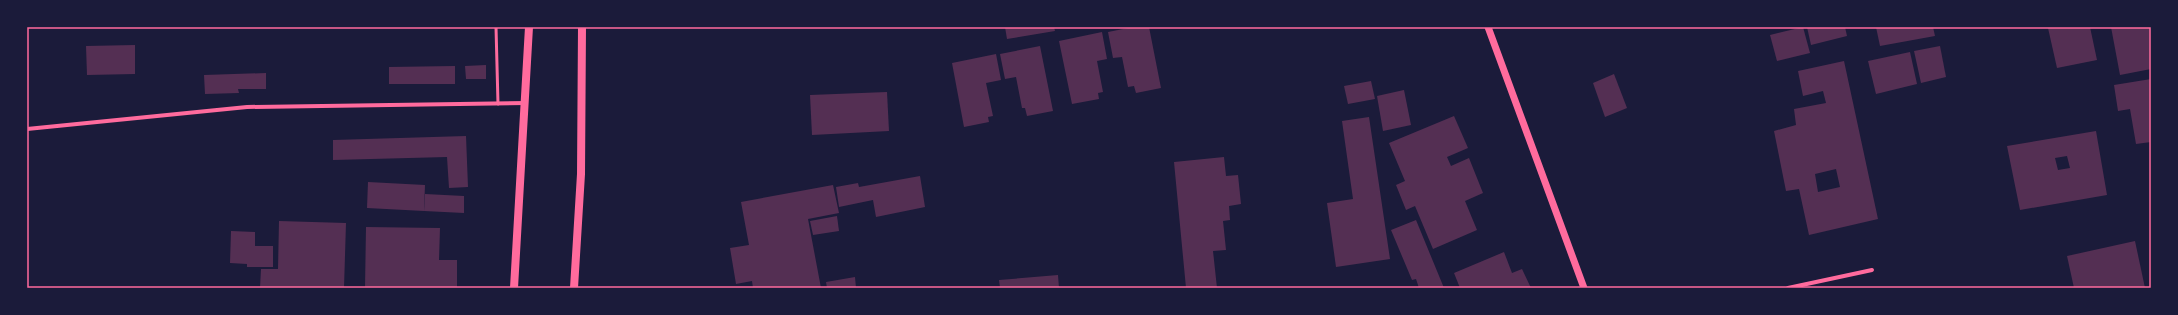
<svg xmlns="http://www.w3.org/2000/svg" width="2178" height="315" font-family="Overpass,sans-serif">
	<rect width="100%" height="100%" fill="#1b1b3a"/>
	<!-- building -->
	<g fill="#542f53" fill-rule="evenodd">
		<path d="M1005,27H1054L1055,31L1007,39Z"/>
		<path d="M1133,27H1149L1161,88L1136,93L1134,86L1128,87L1122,57L1113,58L1108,32Z"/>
		<path d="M1803,27L1810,53L1777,61L1770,35Z"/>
		<path d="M1807,27H1845L1847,36L1811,45Z"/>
		<path d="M1876,27H1933L1935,36L1880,46Z"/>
		<path d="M2053,27H2090L2097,60L2057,68L2048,28Z"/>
		<path d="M2111,27H2151V69L2120,75Z"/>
		<path d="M1102,32L1107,59L1097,61L1103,92L1098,93L1099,99L1072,104L1059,41Z"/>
		<path d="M135,45V74L87,75L86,46Z"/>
		<path d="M1040,46L1053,111L1027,116L1025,108H1022L1016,77L1005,79L1000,54Z"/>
		<path d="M1940,46L1946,77L1921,83L1914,51Z"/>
		<path d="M1910,52L1917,84L1876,94L1868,61Z"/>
		<path d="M996,54L1001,80L986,83L993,116L988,117L989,122L964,127L952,63Z"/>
		<path d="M1844,61L1878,219L1809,235L1799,189L1786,191L1774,131L1796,125L1794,109L1826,103L1823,91L1803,96L1798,71ZM1836,169L1840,187L1818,192L1815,174Z"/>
		<path d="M486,65V79H466L465,66Z"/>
		<path d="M455,66V84H389V67Z"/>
		<path d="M266,73V89H238L239,93L205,94L204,75Z"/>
		<path d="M1614,74L1627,108L1605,117L1593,83Z"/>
		<path d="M2151,79V142L2136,144L2130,109L2118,111L2114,85Z"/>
		<path d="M1371,81L1375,99L1348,104L1344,86Z"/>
		<path d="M1404,90L1411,125L1383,131L1377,96Z"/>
		<path d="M887,92L889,131L812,135L810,95Z"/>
		<path d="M1454,116L1468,148L1447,157L1451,166L1469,158L1483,193L1465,201L1477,230L1433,249L1415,206L1406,210L1396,185L1405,181L1389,143Z"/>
		<path d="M1369,117L1390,259L1336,267L1327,203L1353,199L1342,121Z"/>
		<path d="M2096,131L2107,195L2020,210L2007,146ZM2067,156L2070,168L2058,170L2055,158Z"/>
		<path d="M466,136L468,187L449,188L447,157L333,160V140Z"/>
		<path d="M1224,157L1226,176L1238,175L1241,204L1229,206L1230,220L1223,221L1226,250L1213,251L1217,288H1186L1174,162Z"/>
		<path d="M920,176L925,207L876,217L873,200L839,207L836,187L858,183L859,187Z"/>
		<path d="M368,182L425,185L424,211L367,208Z"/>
		<path d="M833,185L839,213L808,219L821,288H753L752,281L736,284L730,248L749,245L741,202Z"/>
		<path d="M425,194L464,196V213L424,211Z"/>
		<path d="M837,216L839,231L813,235L810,221Z"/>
		<path d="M1416,220L1444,288H1419L1416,279L1412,280L1391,230Z"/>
		<path d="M279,221L346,223L344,288H260L261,269H278Z"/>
		<path d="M366,227L440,228L439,260H457V288H365Z"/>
		<path d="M231,231L255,232V246H273V267H247V264L230,263Z"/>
		<path d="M2135,241L2145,288H2074L2067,256Z"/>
		<path d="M1504,252L1512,273L1522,269L1531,288H1460L1454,273Z"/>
		<path d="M1058,275L1059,288H1000L999,280Z"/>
		<path d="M855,277L856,288H827L826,282Z"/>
	</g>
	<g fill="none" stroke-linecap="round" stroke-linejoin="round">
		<!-- service -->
		<path stroke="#ff6b9d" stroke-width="3" d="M496,27L498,104"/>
		<!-- minor -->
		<g stroke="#ff6b9d" stroke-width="4">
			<path d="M27,129L247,107L526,103"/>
			<path d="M1788,288L1872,270"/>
		</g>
		<!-- tertiary -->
		<path stroke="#ff6b9d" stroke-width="7" d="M1488,27L1584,288"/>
		<!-- secondary -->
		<g stroke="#ff6b9d" stroke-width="8">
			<path d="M514,288L529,27"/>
			<path d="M574,288L581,174L582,27"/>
		</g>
	</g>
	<!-- border -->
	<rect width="2178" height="315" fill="none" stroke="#1b1b3a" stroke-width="56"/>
	<rect x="28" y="28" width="2122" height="259" fill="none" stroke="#ff6b9d" stroke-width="1.5"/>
</svg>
